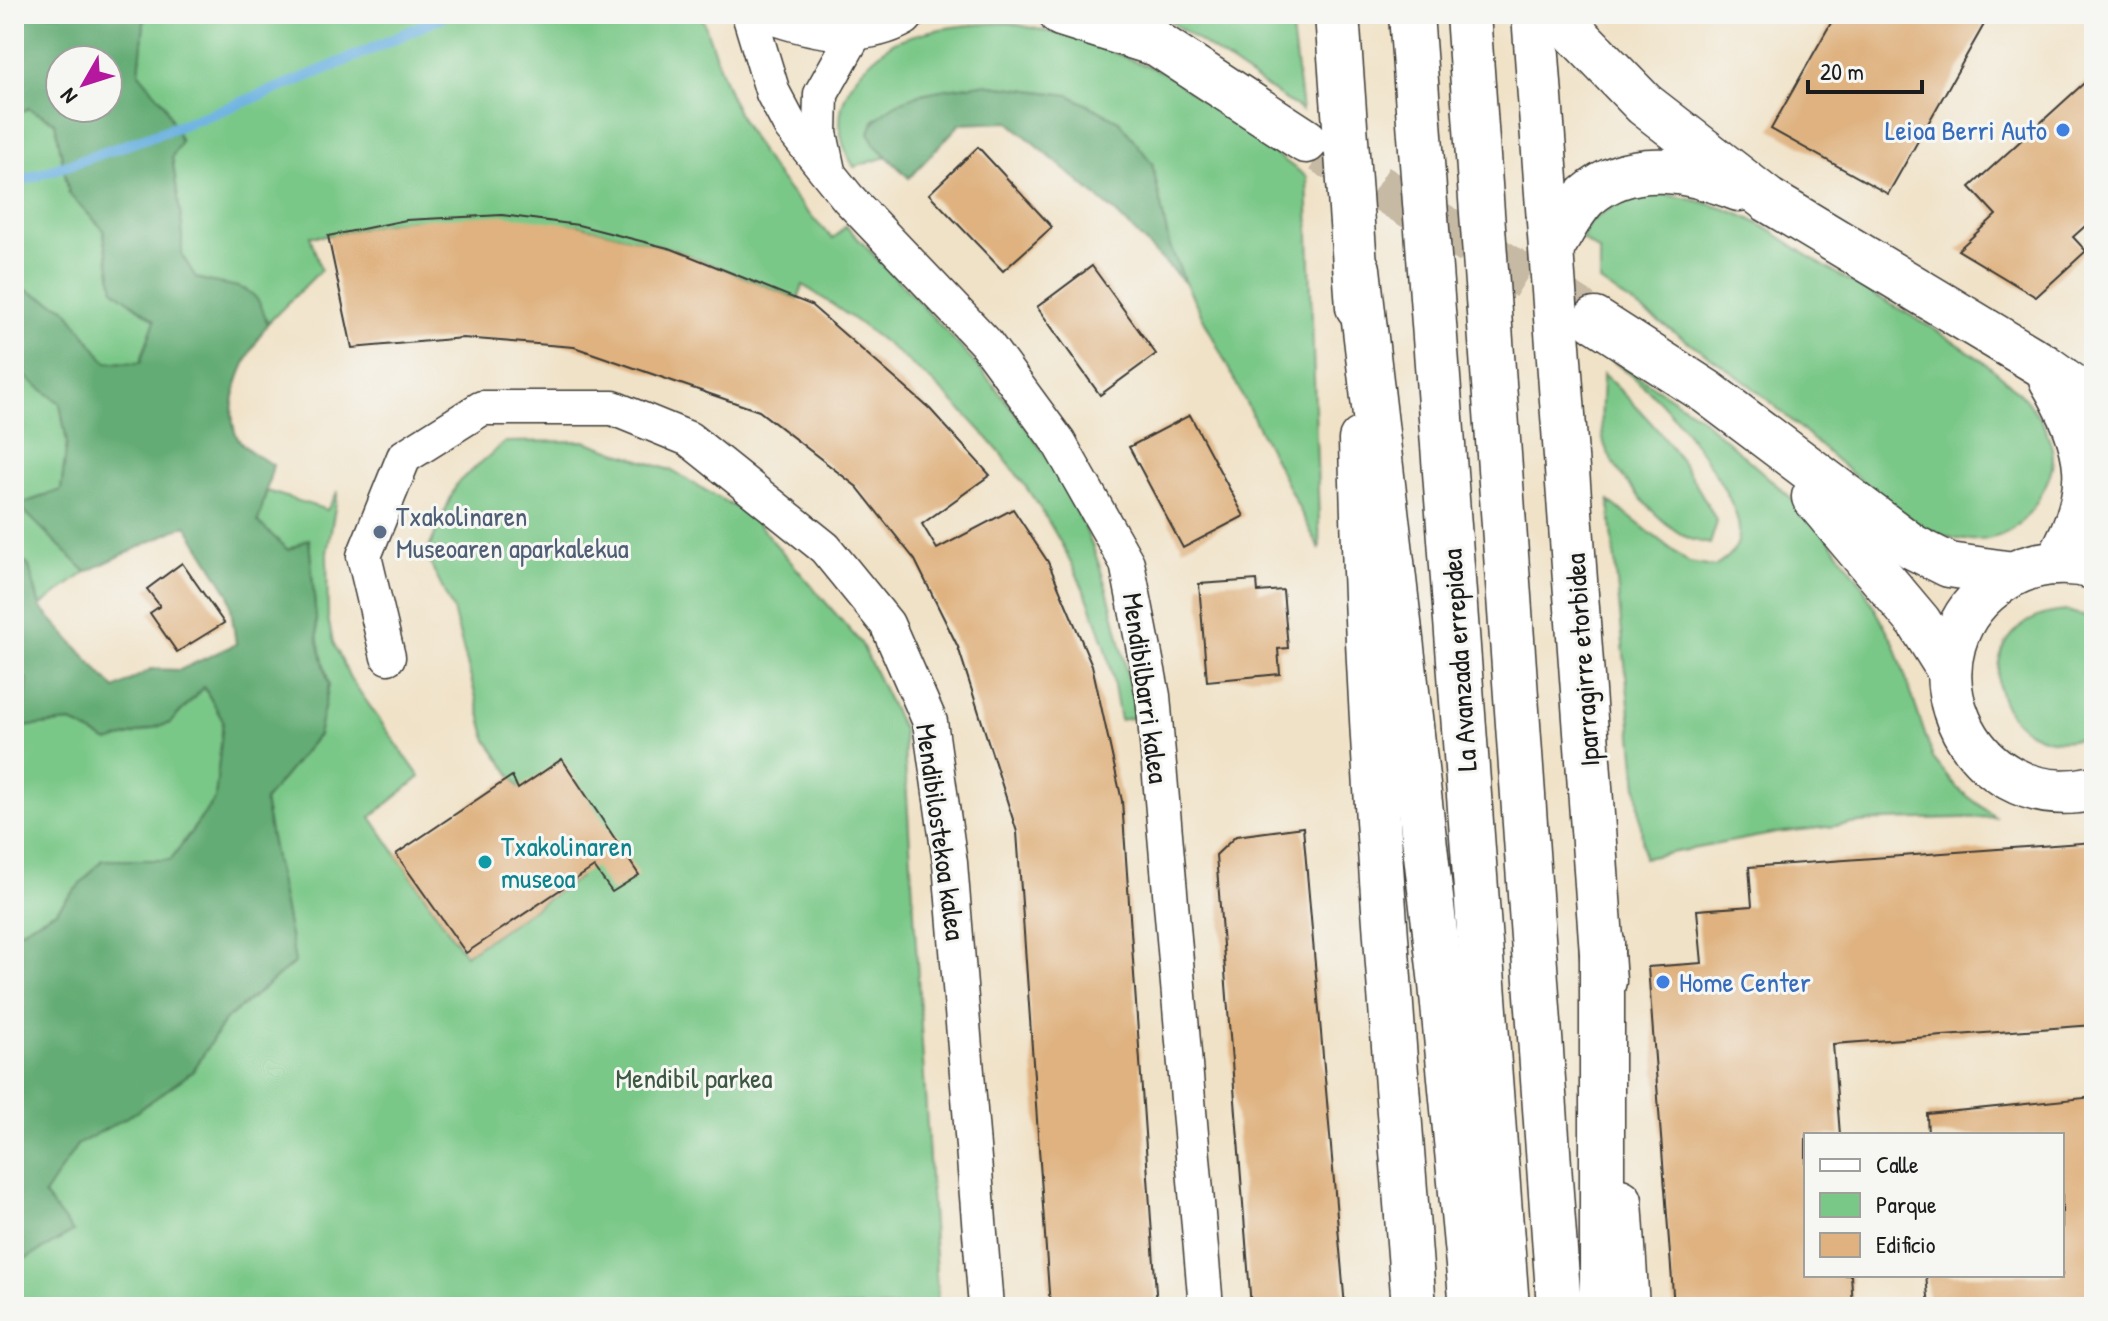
<svg xmlns="http://www.w3.org/2000/svg" width="2108" height="1321" font-family="'Patrick Hand',sans-serif">
	<rect width="100%" height="100%" fill="#f6f6f2"/>
	<filter id="ink" filterUnits="userSpaceOnUse"><feTurbulence type="fractalNoise" baseFrequency=".0125" numOctaves="2"/><feDisplacementMap in="SourceGraphic" scale="16" xChannelSelector="R" yChannelSelector="G"/><feConvolveMatrix kernelMatrix="1 2 1 2 8 2 1 2 1" color-interpolation-filters="sRGB"/></filter>
	<filter id="wash" filterUnits="userSpaceOnUse"><feTurbulence type="fractalNoise" baseFrequency=".006" numOctaves="4" result="noise"/><feDisplacementMap in="SourceGraphic" scale="32" xChannelSelector="R" yChannelSelector="G"/><feGaussianBlur stdDeviation="1.8" result="paint"/><feColorMatrix in="noise" values="0 0 0 0 0 0 0 0 0 0 0 0 0 0 0 0 0 1.4 0 .05"/><feComposite in="paint" operator="in"/></filter>
	<g filter="url(#wash)">
		<rect width="100%" height="100%" fill="#f0e2c7"/>
		<!-- green -->
		<g fill="#7ac888" stroke="#4b7252" stroke-width="2">
			<path d="M145,14H701C711,41 719,68 730,95C752,149 792,198 833,239L846,226C929,314 1025,403 1078,513C1109,577 1122,649 1136,717L1120,720C1115,695 1112,667 1104,642C1049,479 945,376 803,285L798,299L672,249L578,225L406,220L328,236H310L321,270L267,324C257,281 230,289 196,278L182,255V226L172,157L139,73Z"/>
			<path d="M1159,14H1290L1302,111L1165,18Z"/>
			<path d="M1009,23L1074,37L1163,72L1307,177L1320,550L1186,284L1169,244L1152,163L1068,95L983,84L918,94L874,120L869,132L886,157L854,167C829,127 839,89 874,58C882,52 890,43 899,40C935,27 970,24 1009,23Z"/>
			<path d="M28,108L55,122L69,194L103,229L114,290L155,320L140,363L106,362L65,308L17,286L14,281V118Z"/>
			<path d="M1636,191C1671,194 1703,200 1736,213C1767,225 1796,249 1824,266C1885,303 1978,346 2025,399C2042,418 2060,449 2050,475C2032,519 2008,547 1956,539C1898,529 1796,418 1744,381C1697,346 1648,315 1600,282V252L1582,239L1589,223Z"/>
			<path d="M1603,353L1699,416L1808,513L1858,578L1894,643L1933,758L1957,788L1995,817L1884,820L1777,833L1644,858L1609,501L1689,563L1714,567C1726,560 1739,550 1739,534C1741,501 1687,430 1664,406C1646,386 1623,370 1603,353Z"/>
			<path d="M14,368L60,403L67,443L61,490L19,505L86,572L40,606L29,566L14,554Z"/>
			<path d="M1603,374C1656,423 1684,458 1717,522L1710,544C1702,542 1693,541 1686,537C1659,523 1613,472 1604,443C1599,423 1603,395 1603,374Z"/>
			<path d="M584,441L670,470L752,517L861,643L903,730L938,1307H14V1265L73,1232L43,1195L77,1145L136,1112L193,1071L224,1021L295,962L264,801L318,735L329,684L318,641L309,539L288,550L257,522L267,491L327,510L338,491L327,553L328,618L333,642L350,678L420,777L371,817L465,955L580,877L487,740L453,610L426,555L457,483L505,442Z"/>
			<path d="M2067,611L2094,619V734C1991,774 1954,618 2067,611Z"/>
			<path d="M14,670L28,680L22,727L71,722L108,742L170,723L204,687L223,721L215,799L170,860H102L56,911L14,934Z"/>
		</g>
		<!-- forest -->
		<g fill="#63ac74" stroke="#406448" stroke-width="2" fill-rule="evenodd">
			<path d="M14,14H145L139,73L164,103L181,142L172,157L182,226V255L196,278C233,290 257,278 267,324C249,353 224,396 235,432C240,448 260,457 273,465L258,522L288,550L309,539L318,641L329,685L318,735L264,801L295,962L224,1021L193,1071L136,1112L77,1145L44,1195L73,1232L14,1265V934L56,911L102,860H171L215,799L223,721L204,687L170,723L108,742L71,722L21,727L28,680L14,670V554L29,566L40,607L115,689L151,669L180,670L236,644L229,594L186,525L86,572L18,505L61,490L67,443L60,403L14,368V281L17,286L65,308L106,362L140,363L155,320L114,290L103,229L69,194L55,122L28,108L14,118ZM60,60H108V108H60Z"/>
			<path d="M983,84L1069,95L1119,121L1152,163L1169,244L1186,284L1117,214L1009,122L960,124L909,178L874,144L869,132C887,92 945,89 983,84Z"/>
		</g>
		<g fill="none" stroke-linecap="round" stroke-linejoin="round">
			<!-- stream -->
			<path stroke="#6ab1e1" stroke-width="11" d="M14,183C162,134 307,82 447,14"/>
		</g>
		<g id="blocks">
			<!-- building -->
			<g fill="#dfb280">
				<path d="M1836,14H1990L1888,194L1771,129Z"/>
				<path d="M2094,74V218L2073,237L2086,251L2036,297L1958,250L1996,215L1970,187Z"/>
				<path d="M978,147L1052,227L1003,271L929,194Z"/>
				<path d="M502,215L578,225L672,249L811,305L930,409L990,475L922,524L937,549L1013,509L1048,562L1092,665L1122,801L1157,1307H1050L1017,832L958,647L915,560L857,487L759,411L574,347L463,338L352,348L328,236L406,220Z"/>
				<path d="M1092,266L1156,354L1100,395L1037,307Z"/>
				<path d="M1190,415L1244,516L1183,548L1129,447Z"/>
				<path d="M182,563L224,623L177,652L150,613L160,606L147,589Z"/>
				<path d="M1257,580L1258,592L1283,590L1288,648L1278,649L1280,674L1207,681L1199,584Z"/>
				<path d="M562,759L639,875L612,892L594,867L466,953L396,854L512,776L518,789Z"/>
				<path d="M1303,827L1345,1307H1251L1216,855L1236,836Z"/>
				<path d="M2094,842V1025L1833,1044L1840,1135H1806V1275H1851L1853,1307H1674L1648,967L1702,963L1697,910L1752,906L1749,867Z"/>
				<path d="M2094,1097V1304L1929,1307L1926,1275H2062V1135H1928L1927,1114Z"/>
			</g>
		</g>
	</g>
	<g filter="url(#ink)">
		<use href="#blocks" fill-opacity="0" stroke="#3c3a36" stroke-width="2"/>
		<g fill="none" stroke-linecap="round" stroke-linejoin="round">
			<!-- secondary-tunnel -->
			<path stroke="#c6baa5" stroke-width="44" stroke-dasharray="44 22" stroke-linecap="butt" d="M1321,151L1583,313"/>
			<!-- street casing -->
			<g stroke="#3c3a36" stroke-width="37">
				<g id="street">
					<path d="M749,14L773,93L791,127L848,198L985,342L1059,443L1127,563L1153,696L1206,1307"/>
					<path d="M828,171L820,133L821,94L858,28"/>
					<path d="M388,657L364,556L404,457L482,408H613L689,439L825,548L887,624L930,722L950,863L986,1307"/>
				</g>
			</g>
			<!-- secondary casing -->
			<g stroke="#3c3a36" stroke-width="47">
				<g id="secondary">
					<path d="M778,14C818,27 863,36 902,14"/>
					<path d="M1061,14L1150,42"/>
					<path d="M1121,14L1159,45L1306,141"/>
					<path d="M1595,320L1707,392L1913,547L1949,565L2013,574"/>
					<path d="M1814,497L1919,622L1949,670"/>
					<path d="M2094,567C2064,559 2032,562 2006,578C1892,647 1965,819 2094,788"/>
				</g>
			</g>
			<!-- primary casing -->
			<g stroke="#3c3a36" stroke-width="47">
				<g id="primary">
					<path d="M1337,14L1358,307"/>
					<path d="M1534,14L1604,981"/>
					<path d="M1564,14L1576,34L1644,104L1768,200L2044,366L2079,391L2094,407"/>
					<path d="M1552,248C1562,232 1573,209 1587,196C1631,157 1690,170 1739,189"/>
					<path d="M2051,379C2092,447 2099,492 2057,562"/>
					<path d="M1361,440C1367,729 1392,1018 1414,1307"/>
					<path d="M1620,1201L1627,1307"/>
				</g>
			</g>
			<!-- highway casing -->
			<g stroke="#3c3a36" stroke-width="47">
				<g id="highway">
					<path d="M1411,14L1507,1307"/>
					<path d="M1468,14L1559,1307"/>
					<path d="M1358,269L1441,984L1472,1307"/>
					<path d="M1602,942V1307"/>
				</g>
			</g>
			<!-- street -->
			<use href="#street" stroke="#fff" stroke-width="34"/>
			<!-- secondary -->
			<use href="#secondary" stroke="#fff" stroke-width="44"/>
			<!-- primary -->
			<use href="#primary" stroke="#fff" stroke-width="44"/>
			<!-- highway -->
			<use href="#highway" stroke="#fff" stroke-width="44"/>
		</g>
	</g>
	<!-- markers -->
	<g fill="#3f7fe0" stroke="#f6f6f2" stroke-width="3">
		<circle cx="2063" cy="130" r="8"/>
		<circle cx="1663" cy="982" r="8"/>
	</g>
	<circle fill="#5c6f8a" stroke="#f6f6f2" stroke-width="3" cx="380" cy="532" r="8"/>
	<circle fill="#0f9aa8" stroke="#f6f6f2" stroke-width="3" cx="485" cy="862" r="8"/>
	<g text-anchor="middle" dominant-baseline="central" stroke-width="6" stroke-linejoin="round" paint-order="stroke">
		<!-- shop labels -->
		<g font-size="28" fill="#366cbe" stroke="#f6f6f2" text-anchor="end">
			<text x="2047" y="130">Leioa Berri Auto</text>
			<text x="1679" y="982" text-anchor="start">Home Center</text>
		</g>
		<!-- service labels -->
		<g font-size="28" fill="#4e5e75" stroke="#f6f6f2" text-anchor="start">
			<text x="396" y="516">Txakolinaren<tspan x="396" dy="32">Museoaren aparkalekua</tspan></text>
		</g>
		<!-- street labels -->
		<g font-size="28" fill="#1c1c1c" stroke="#f6f6f2">
			<text transform="translate(1459 660) rotate(-94)">La Avanzada errepidea</text>
			<text transform="translate(1582 660) rotate(-94)">Iparragirre etorbidea</text>
			<text transform="translate(1146 688) rotate(82)">Mendibilbarri kalea</text>
			<text transform="translate(941 832) rotate(82)">Mendibilostekoa kalea</text>
		</g>
		<!-- culture labels -->
		<g font-size="28" fill="#0d838f" stroke="#f6f6f2" text-anchor="start">
			<text x="501" y="846">Txakolinaren<tspan x="501" dy="32">museoa</tspan></text>
		</g>
		<!-- park labels -->
		<g font-size="28" fill="#3d5842" stroke="#f6f6f2">
			<text x="694" y="1078">Mendibil parkea</text>
		</g>
	</g>
	<!-- margin -->
	<rect width="2108" height="1321" fill="none" stroke="#f6f6f2" stroke-width="48"/>
	<!-- legend -->
	<rect x="1804" y="1133" width="260" height="144" fill="#f6f6f2" stroke="#9f9f9c" stroke-width="2"/>
	<rect x="1820" y="1159" width="40" height="12" fill="#ffffff" stroke="#9f9f9c" stroke-width="2"/>
	<text x="1876" y="1173" font-size="24" fill="#1c1c1c">Calle</text>
	<rect x="1820" y="1193" width="40" height="24" fill="#7ac888" stroke="#9f9f9c" stroke-width="2"/>
	<text x="1876" y="1213" font-size="24" fill="#1c1c1c">Parque</text>
	<rect x="1820" y="1233" width="40" height="24" fill="#dfb280" stroke="#9f9f9c" stroke-width="2"/>
	<text x="1876" y="1253" font-size="24" fill="#1c1c1c">Edificio</text>
	<!-- north arrow -->
	<g transform="translate(84 84) rotate(231)"><circle r="38" fill="#f6f6f2" stroke="#9f9f9c" stroke-width="2"/>
	<path d="M0-6L14 30L0 20L-14 30Z" fill="#b5179e"/>
	<text y="-12" font-size="22" font-weight="bold" text-anchor="middle" fill="#1c1c1c">N</text>
	</g>
	<!-- scale -->
	<path d="M1808 80v12h114v-12" fill="none" stroke="#1c1c1c" stroke-width="4"/>
	<text x="1820" y="80" font-size="24" fill="#1c1c1c" stroke="#f6f6f2" stroke-width="6" paint-order="stroke">20 m</text>
</svg>
